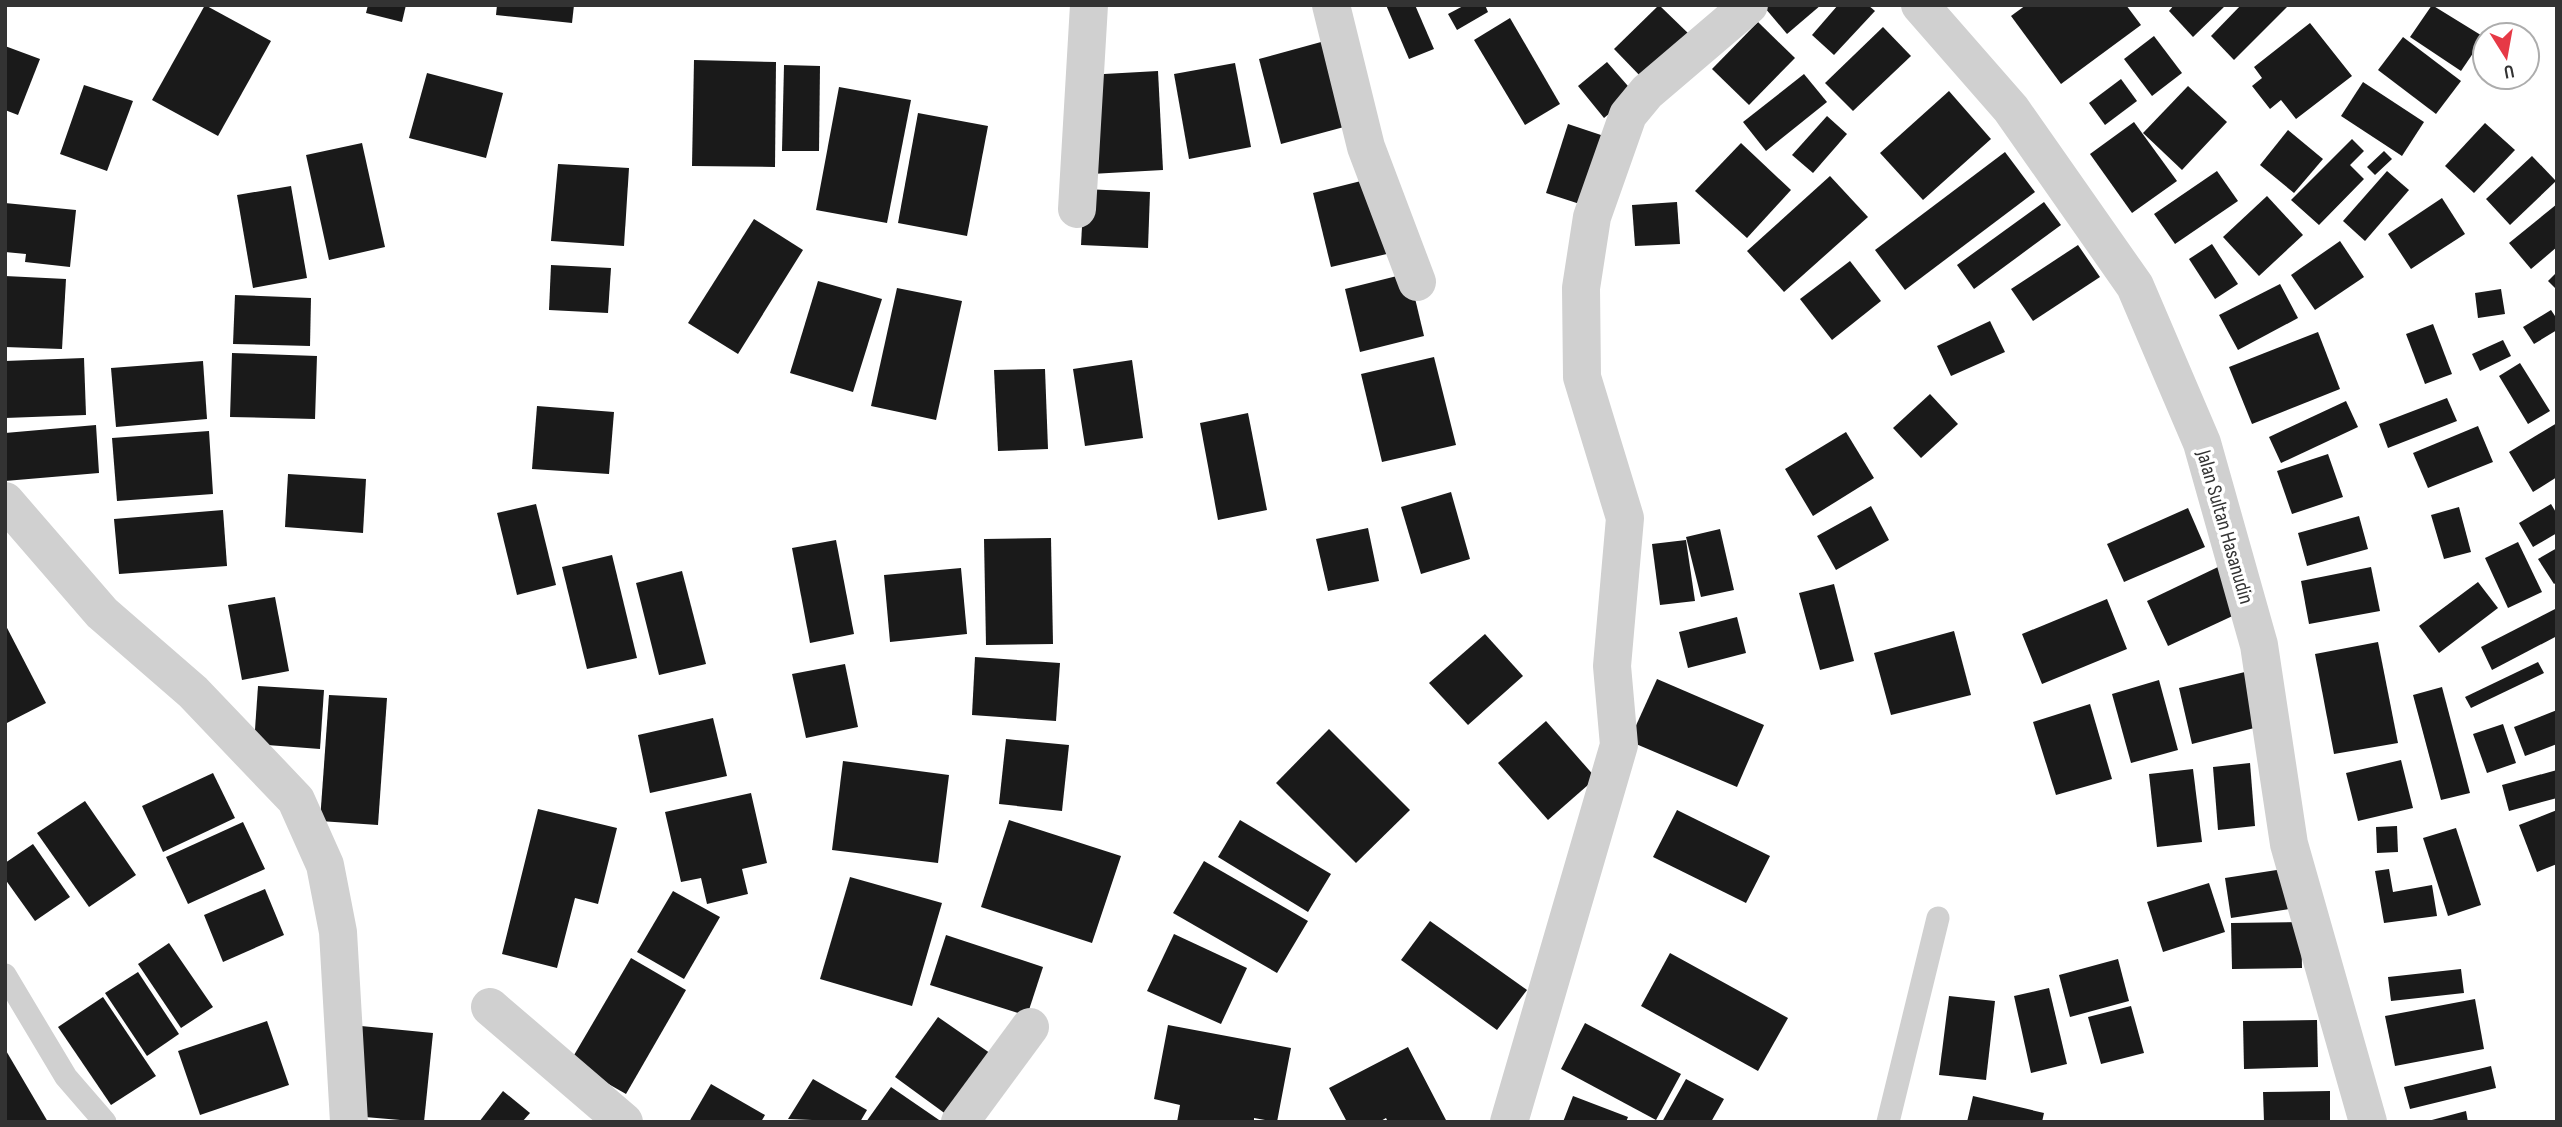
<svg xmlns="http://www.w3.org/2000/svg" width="2562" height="1127" font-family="'Sofia Sans Condensed',sans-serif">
	<rect width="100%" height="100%" fill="#fff"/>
	<!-- building -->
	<g fill="#1a1a1a">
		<path d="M205,5L271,41L218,136L152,100Z"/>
		<path d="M368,5H406L402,22L366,13Z"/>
		<path d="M497,5H574L572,23L496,15Z"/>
		<path d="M1386,5H1415L1434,49L1409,59Z"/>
		<path d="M1465,5H1485L1488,12L1457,30L1448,14Z"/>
		<path d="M1659,5L1692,37L1645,81L1614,49Z"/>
		<path d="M1769,5H1821L1787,34L1765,8Z"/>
		<path d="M1838,5H1868L1875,11L1834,55L1812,35Z"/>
		<path d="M2026,5H2126L2141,25L2061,84L2011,16Z"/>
		<path d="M2174,5H2226L2193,37L2169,11Z"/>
		<path d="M2241,5H2289L2234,60L2211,36Z"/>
		<path d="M2432,5L2484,37L2461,71L2410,37Z"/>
		<path d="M1510,18L1560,104L1525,125L1474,40Z"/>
		<path d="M1758,22L1795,58L1749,105L1712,69Z"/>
		<path d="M2310,23L2352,76L2296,119L2281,100L2270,109L2252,86L2262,78L2254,67Z"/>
		<path d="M1883,27L1911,56L1853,111L1825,83Z"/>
		<path d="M2154,36L2182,73L2152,96L2124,59Z"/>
		<path d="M2403,37L2461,81L2436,114L2378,70Z"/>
		<path d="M1332,39L1355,124L1281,144L1259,59Z"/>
		<path d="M5,46L40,59L18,115L5,110Z"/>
		<path d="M694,60L776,62L775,167L692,166Z"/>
		<path d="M1607,62L1634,93L1604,118L1578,86Z"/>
		<path d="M1235,63L1251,147L1189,159L1174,74Z"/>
		<path d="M784,65L820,66L819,151H782Z"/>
		<path d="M1158,71L1163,170L1091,174L1086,75Z"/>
		<path d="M427,73L503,93L486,158L409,138Z"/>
		<path d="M1804,74L1827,102L1766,151L1743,122Z"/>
		<path d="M2121,79L2137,101L2105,125L2089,103Z"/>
		<path d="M2363,82L2424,122L2402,156L2341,116Z"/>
		<path d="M84,85L133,101L107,171L60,154Z"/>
		<path d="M2188,86L2227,122L2182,170L2143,133Z"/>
		<path d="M839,87L911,100L887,223L816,210Z"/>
		<path d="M1949,91L1991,139L1923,200L1880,153Z"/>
		<path d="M918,113L988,126L967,236L898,223Z"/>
		<path d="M1827,116L1847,134L1813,173L1792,155Z"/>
		<path d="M2134,122L2177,181L2132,213L2090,154Z"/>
		<path d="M2485,123L2515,150L2474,193L2445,166Z"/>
		<path d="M1568,124L1610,138L1589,207L1546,193Z"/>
		<path d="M2288,130L2323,159L2294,193L2260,165Z"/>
		<path d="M2352,139L2364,151L2350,165L2364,179L2319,225L2291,200Z"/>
		<path d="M362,143L385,247L329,260L306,155Z"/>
		<path d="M1741,143L1791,190L1747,238L1695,191Z"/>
		<path d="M2384,151L2392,159L2375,175L2367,167Z"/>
		<path d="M2005,152L2035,192L1905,290L1875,250Z"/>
		<path d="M2532,156L2556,181L2510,225L2486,199Z"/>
		<path d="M558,164L629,168L624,246L551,241Z"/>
		<path d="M2217,171L2238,201L2175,244L2154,214Z"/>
		<path d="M2387,171L2409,190L2365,241L2343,221Z"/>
		<path d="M1830,176L1868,217L1784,292L1747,251Z"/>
		<path d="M1373,178L1391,253L1331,267L1313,193Z"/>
		<path d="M291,186L307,278L253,288L237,195Z"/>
		<path d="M1084,189L1150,192L1148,248L1081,245Z"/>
		<path d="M2267,196L2303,235L2259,276L2223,237Z"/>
		<path d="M2442,198L2465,234L2411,269L2388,234Z"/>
		<path d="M1677,202L1680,244L1635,246L1632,205Z"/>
		<path d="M2044,202L2061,225L1974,289L1957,265Z"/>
		<path d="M5,203L76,210L70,267L25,262L26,254L5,252Z"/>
		<path d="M2557,204V247L2531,269L2509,243Z"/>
		<path d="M754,219L803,250L738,354L688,323Z"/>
		<path d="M2340,241L2364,277L2315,310L2291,275Z"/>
		<path d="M2212,244L2238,284L2215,299L2189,259Z"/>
		<path d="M2078,245L2100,277L2033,321L2011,289Z"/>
		<path d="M1850,261L1881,301L1832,340L1800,299Z"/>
		<path d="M551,265L611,268L608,313L549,310Z"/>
		<path d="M2557,272V290L2548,281Z"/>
		<path d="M1409,273L1424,336L1360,352L1345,289Z"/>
		<path d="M5,276L66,279L62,349L5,347Z"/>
		<path d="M818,281L882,299L853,392L790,373Z"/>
		<path d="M2280,284L2298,318L2238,350L2219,315Z"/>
		<path d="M897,288L962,301L936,420L871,406Z"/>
		<path d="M2501,289L2505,314L2478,318L2475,293Z"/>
		<path d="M235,295L311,298L310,346L233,344Z"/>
		<path d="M2551,310L2557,319V330L2534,344L2523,327Z"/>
		<path d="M1990,321L2005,352L1951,376L1937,346Z"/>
		<path d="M2433,324L2452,374L2425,384L2406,334Z"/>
		<path d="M2318,332L2340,389L2252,424L2229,367Z"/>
		<path d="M2503,340L2511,356L2480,371L2472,354Z"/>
		<path d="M232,353L317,356L315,419L230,417Z"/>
		<path d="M1434,357L1456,445L1382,462L1361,374Z"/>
		<path d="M84,358L86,415L5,418V361Z"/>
		<path d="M1132,360L1143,438L1085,446L1073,369Z"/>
		<path d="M203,361L207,419L116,427L111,368Z"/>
		<path d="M2520,363L2550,411L2528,424L2499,376Z"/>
		<path d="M1045,369L1048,449L998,451L994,370Z"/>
		<path d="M1930,394L1958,424L1921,458L1893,428Z"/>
		<path d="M2447,398L2457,421L2388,448L2379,424Z"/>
		<path d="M2346,401L2358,427L2281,463L2269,437Z"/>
		<path d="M537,406L614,412L609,474L532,469Z"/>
		<path d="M1248,413L1267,510L1218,520L1200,423Z"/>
		<path d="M2557,423V477L2533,492L2509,452Z"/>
		<path d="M96,425L99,473L5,481V433Z"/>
		<path d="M2478,426L2493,462L2428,488L2413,453Z"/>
		<path d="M209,431L213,494L117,501L112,438Z"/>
		<path d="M1846,432L1874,478L1813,516L1785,469Z"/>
		<path d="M2328,454L2343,497L2292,514L2277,471Z"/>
		<path d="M288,474L366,479L363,533L285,527Z"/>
		<path d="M1451,492L1470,559L1421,574L1401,507Z"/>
		<path d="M536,504L556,585L517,595L497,513Z"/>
		<path d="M2551,504L2557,514V533L2533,547L2519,523Z"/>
		<path d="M1871,506L1889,540L1836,570L1817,536Z"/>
		<path d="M2459,507L2471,552L2444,559L2431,515Z"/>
		<path d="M2188,508L2205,547L2124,582L2107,544Z"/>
		<path d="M223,510L227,566L119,574L114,519Z"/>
		<path d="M2359,516L2368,549L2307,566L2298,533Z"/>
		<path d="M1368,528L1379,581L1328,591L1316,539Z"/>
		<path d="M1720,529L1734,590L1701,597L1686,537Z"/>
		<path d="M1051,538L1053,644L986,645L984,539Z"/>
		<path d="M836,540L854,634L810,643L792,548Z"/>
		<path d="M1686,540L1695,601L1660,605L1652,544Z"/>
		<path d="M2518,542L2542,592L2508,608L2485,558Z"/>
		<path d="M2557,548V582L2554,584L2538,559Z"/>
		<path d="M612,555L637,658L587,669L562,567Z"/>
		<path d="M2218,567L2239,613L2168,646L2147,601Z"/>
		<path d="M2371,567L2380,611L2309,624L2301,581Z"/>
		<path d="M961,568L967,634L890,642L884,575Z"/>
		<path d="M682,571L706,664L659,675L636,583Z"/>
		<path d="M2478,582L2498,608L2439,653L2419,626Z"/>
		<path d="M1834,584L1854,661L1820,670L1799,593Z"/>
		<path d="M275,597L289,671L242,680L228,605Z"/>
		<path d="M2107,599L2127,649L2042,684L2022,634Z"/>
		<path d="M2557,608V636L2492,670L2481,647Z"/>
		<path d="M1737,617L1746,653L1688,668L1679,632Z"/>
		<path d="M5,624L46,703L5,724Z"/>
		<path d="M1954,631L1971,695L1891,715L1874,653Z"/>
		<path d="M1485,634L1523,676L1468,725L1429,683Z"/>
		<path d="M2378,642L2398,743L2334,754L2315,654Z"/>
		<path d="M975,657L1060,663L1056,721L972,715Z"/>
		<path d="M2538,662L2544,673L2471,708L2465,697Z"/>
		<path d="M845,664L858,727L806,738L792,674Z"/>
		<path d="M2249,671L2262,726L2192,744L2179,688Z"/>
		<path d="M1657,679L1764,725L1737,787L1629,741Z"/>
		<path d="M2159,680L2178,750L2131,763L2112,694Z"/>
		<path d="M258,686L324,690L320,749L254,744Z"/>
		<path d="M2442,687L2470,793L2441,800L2413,695Z"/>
		<path d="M329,695L387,698L378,825L320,821Z"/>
		<path d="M2090,704L2112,779L2056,795L2033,722Z"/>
		<path d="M2557,710V744L2525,756L2514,727Z"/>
		<path d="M713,718L727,776L650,793L638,735Z"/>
		<path d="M1546,721L1596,778L1548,820L1498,763Z"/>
		<path d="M2503,724L2516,763L2487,773L2473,734Z"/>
		<path d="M1329,729L1410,810L1356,863L1276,783Z"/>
		<path d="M1006,739L1069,745L1062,811L999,804Z"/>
		<path d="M2401,760L2413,808L2358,821L2346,773Z"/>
		<path d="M843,761L949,775L938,863L832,850Z"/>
		<path d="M2250,763L2255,826L2218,830L2213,767Z"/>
		<path d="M2193,769L2202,842L2157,847L2149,774Z"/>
		<path d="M2557,770V798L2509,811L2502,785Z"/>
		<path d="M213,773L235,818L163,852L142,806Z"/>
		<path d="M751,793L767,863L742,869L748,894L707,904L701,878L681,882L665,812Z"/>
		<path d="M85,801L136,875L89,907L37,833Z"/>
		<path d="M538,809L617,828L598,904L575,898L557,968L502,954Z"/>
		<path d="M1677,810L1770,856L1746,903L1653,857Z"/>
		<path d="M2557,810V864L2537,872L2519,825Z"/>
		<path d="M1009,820L1121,856L1092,943L981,907Z"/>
		<path d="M1240,820L1331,874L1308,912L1218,857Z"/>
		<path d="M243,822L265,869L188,904L166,857Z"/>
		<path d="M2397,826L2398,852L2377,853L2376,827Z"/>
		<path d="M2456,828L2481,905L2448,916L2423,838Z"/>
		<path d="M33,844L70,897L35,921L5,879V863Z"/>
		<path d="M1204,861L1308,921L1277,973L1173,913Z"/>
		<path d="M2290,868L2296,908L2231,918L2225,878Z"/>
		<path d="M2389,869L2393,892L2432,885L2437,916L2384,923L2375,871Z"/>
		<path d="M850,877L942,903L912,1006L820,979Z"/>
		<path d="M2209,883L2225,932L2163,952L2147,902Z"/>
		<path d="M265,889L284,935L223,962L204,915Z"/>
		<path d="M673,891L720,917L684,979L637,952Z"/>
		<path d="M1430,921L1527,990L1497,1030L1401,960Z"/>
		<path d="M2301,922L2302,968L2232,969L2231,923Z"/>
		<path d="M1174,934L1247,968L1221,1024L1147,991Z"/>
		<path d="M946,935L1043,967L1027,1016L930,985Z"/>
		<path d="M169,943L213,1007L181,1028L138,964Z"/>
		<path d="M1670,953L1788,1018L1758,1071L1641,1006Z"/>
		<path d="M631,958L686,990L626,1094L570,1062Z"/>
		<path d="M2118,959L2129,1001L2070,1017L2059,975Z"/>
		<path d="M2461,969L2464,993L2391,1001L2388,977Z"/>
		<path d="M138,972L179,1034L147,1056L105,993Z"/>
		<path d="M2049,988L2067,1064L2031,1073L2014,996Z"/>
		<path d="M1949,996L1995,1001L1986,1080L1939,1075Z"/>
		<path d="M103,997L156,1076L111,1105L58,1027Z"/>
		<path d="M2475,999L2484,1049L2395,1066L2385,1016Z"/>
		<path d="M2131,1006L2144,1053L2101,1064L2088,1017Z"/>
		<path d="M938,1017L997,1058L954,1120L895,1077Z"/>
		<path d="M2317,1020L2318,1067L2244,1069L2243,1021Z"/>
		<path d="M267,1021L289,1085L200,1115L178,1051Z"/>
		<path d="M1585,1023L1681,1074L1656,1120L1561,1069Z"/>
		<path d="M1168,1025L1291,1048L1277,1122L1254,1118V1122H1177L1180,1105L1154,1099Z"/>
		<path d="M361,1026L433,1033L424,1122L353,1116Z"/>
		<path d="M1408,1047L1447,1122H1388L1386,1118L1379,1122H1347L1329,1088Z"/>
		<path d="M5,1049L48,1122H5Z"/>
		<path d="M2491,1066L2496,1088L2410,1109L2404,1087Z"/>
		<path d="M813,1079L867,1110L860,1122L788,1119Z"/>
		<path d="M1686,1079L1724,1099L1711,1122H1662Z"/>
		<path d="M711,1084L765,1115L761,1122H689Z"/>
		<path d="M891,1087L942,1122H866Z"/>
		<path d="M503,1091L530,1113L522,1122H479Z"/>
		<path d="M2330,1091V1122H2264L2263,1092Z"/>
		<path d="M1573,1096L1628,1117L1626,1122H1563Z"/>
		<path d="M1973,1096L2044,1113L2042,1122H1967Z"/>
		<path d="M2466,1111L2468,1122H2428V1121Z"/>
	</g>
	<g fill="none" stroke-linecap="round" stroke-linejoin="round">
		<!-- lane -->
		<g stroke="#d0d0d0" stroke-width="23">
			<path d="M5,975L66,1077L105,1122"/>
			<path d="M1888,1122L1938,918"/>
		</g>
		<!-- street -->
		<g stroke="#d0d0d0" stroke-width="38">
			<path d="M1331,5L1366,147L1417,282"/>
			<path d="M1920,5L2011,109L2135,286L2202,443L2259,645L2289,844L2368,1122"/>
			<path d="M1077,209L1089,5"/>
			<path d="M5,501L102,613L193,692L296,800L325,865L338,932L349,1122"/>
			<path d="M490,1007L624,1122"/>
			<path d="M960,1122L1030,1027"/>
			<path d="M1509,1122L1619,745L1612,666L1625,518L1582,377L1581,288L1592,217L1628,115L1647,92L1749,5"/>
		</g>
	</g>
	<g text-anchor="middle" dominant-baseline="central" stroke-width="7" stroke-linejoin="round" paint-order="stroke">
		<!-- street labels -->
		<g font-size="21" fill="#333" stroke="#fff">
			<text transform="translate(2225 527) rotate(74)">Jalan Sultan Hasanudin</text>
		</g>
	</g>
	<!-- border -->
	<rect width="2562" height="1127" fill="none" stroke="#333333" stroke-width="14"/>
	<!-- north arrow -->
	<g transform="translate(2506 56) rotate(169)"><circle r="33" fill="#ffffff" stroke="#adadad" stroke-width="2"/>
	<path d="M0-5L12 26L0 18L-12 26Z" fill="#e63946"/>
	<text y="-10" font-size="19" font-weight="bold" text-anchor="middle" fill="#333333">U</text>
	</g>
</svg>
